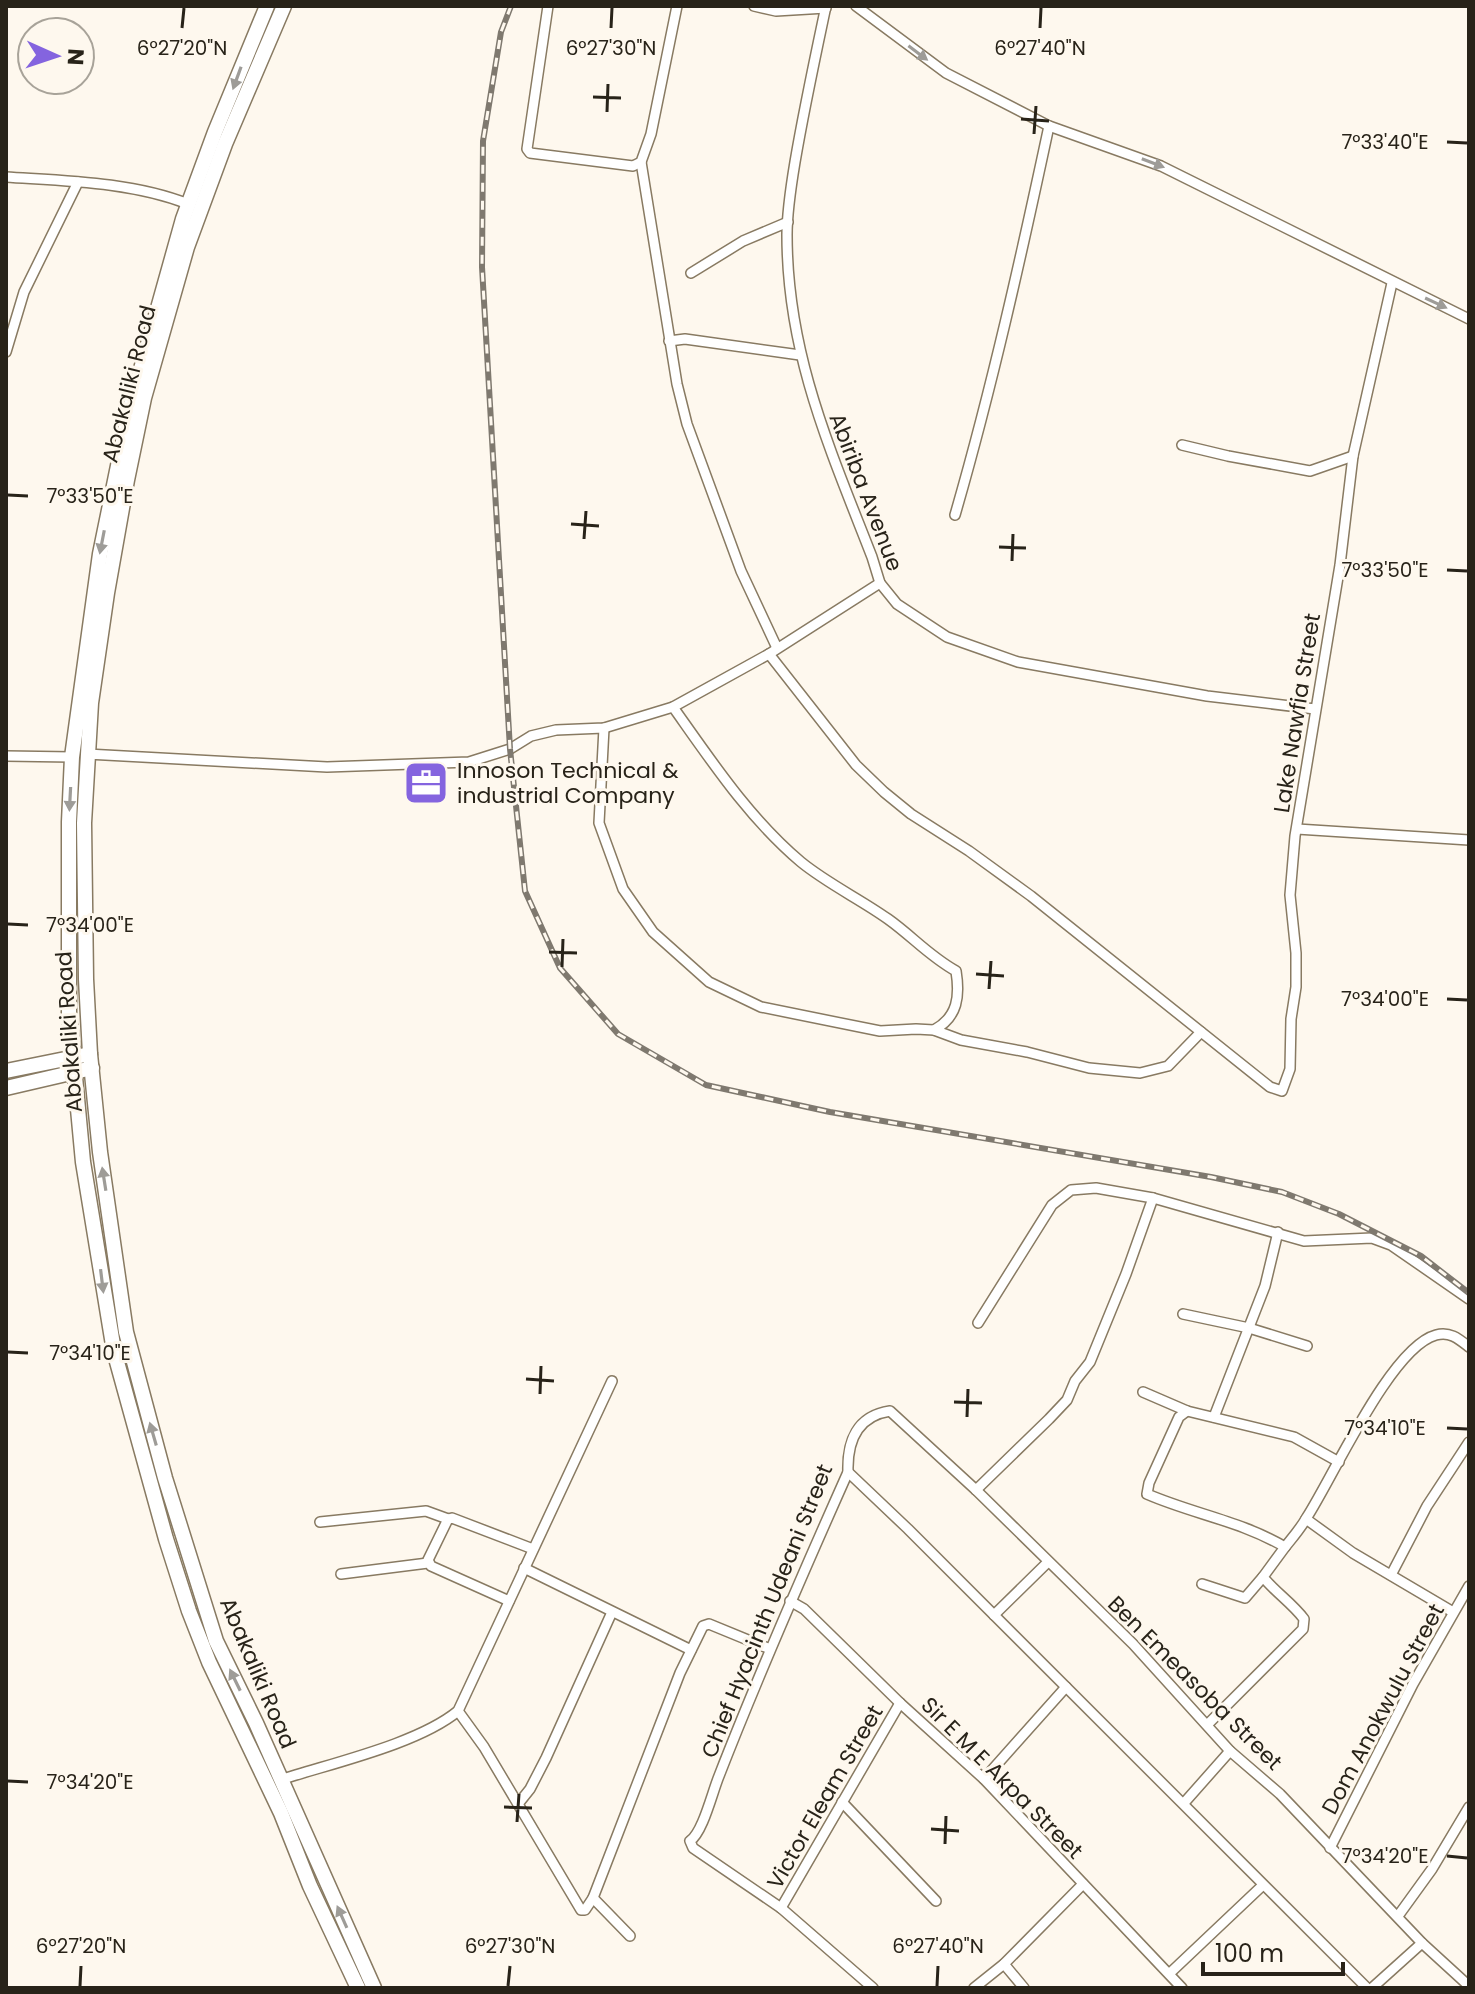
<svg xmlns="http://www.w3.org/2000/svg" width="1475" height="1994" font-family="Poppins,sans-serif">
	<rect width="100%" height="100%" fill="#fef8ee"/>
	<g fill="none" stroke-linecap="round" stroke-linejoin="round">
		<!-- minor casing -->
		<g stroke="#887a62" stroke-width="12">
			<g id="minor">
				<path d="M548,6L527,149L530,153L633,166L641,162L651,134L677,6"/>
				<path d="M754,6L776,11L826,8"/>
				<path d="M826,6C815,58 804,109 795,162C791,186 787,210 787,235C787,354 830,449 872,557L880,583L897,604L947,637L1018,662L1207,696L1315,709"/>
				<path d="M856,6L946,73L1049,126L1161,166L1469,319"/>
				<path d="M641,162L677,384L687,424L741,571L777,648"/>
				<path d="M6,177C66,181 132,182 188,204"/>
				<path d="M691,273L743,241L788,222"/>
				<path d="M669,341L685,339L800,355"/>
				<path d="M6,352L24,292L78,182"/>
				<path d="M1182,445L1228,456L1310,471L1353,456"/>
				<path d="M955,515C992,387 1021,257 1049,126"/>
				<path d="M769,654L856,765L884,792L911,814L969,851L1031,896L1270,1087L1282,1091L1290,1069L1291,1019L1296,987V953L1290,895L1295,836L1340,565L1353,456L1392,283"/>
				<path d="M673,707C712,762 749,818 801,862C828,884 860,899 888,919C912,936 929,956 956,971C960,996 958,1017 934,1030"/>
				<path d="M604,728L599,823L623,889L653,932L709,982L761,1007L880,1031L916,1029L934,1030L961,1040L1027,1052L1089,1068L1140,1073L1168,1066L1201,1032"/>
				<path d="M87,754L327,767L469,762L510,749L531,736L556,730L604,728L673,707L769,654L880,583"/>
				<path d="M6,756L72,757"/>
				<path d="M1297,829L1469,840"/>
				<path d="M1183,1314L1249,1328L1307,1346"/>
				<path d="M978,1323L1052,1205L1071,1190L1096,1188L1153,1198L1304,1241L1372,1238L1391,1245L1469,1299"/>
				<path d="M1143,1392L1187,1411L1294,1437L1339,1462"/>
				<path d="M1187,1411L1179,1417L1149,1483L1147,1494C1193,1514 1241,1521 1285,1547L1263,1577C1275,1592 1292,1603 1304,1619L1303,1629L1208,1724"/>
				<path d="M1214,1417L1265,1286L1278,1232"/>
				<path d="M848,1472L908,1529L1367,1988"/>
				<path d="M976,1490L1049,1419L1067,1400L1075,1381L1090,1362L1126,1274L1153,1198"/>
				<path d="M1306,1519L1353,1553L1453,1612"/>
				<path d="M320,1522L426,1511L448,1519"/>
				<path d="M1285,1547C1293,1537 1301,1528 1307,1517C1333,1477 1391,1347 1436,1335C1450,1331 1459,1339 1469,1347"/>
				<path d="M524,1568L691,1650"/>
				<path d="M341,1574L428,1563"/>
				<path d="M1391,1575L1427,1506L1469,1442"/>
				<path d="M1202,1584L1245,1598L1263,1577"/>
				<path d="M509,1601L431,1566L428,1560L448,1519L452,1518L533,1549"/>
				<path d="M790,1601L804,1609L900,1703L984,1779L1182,1988"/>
				<path d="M994,1615L1048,1562"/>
				<path d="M458,1711L484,1747L581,1910H585L593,1898L680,1673L703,1626L709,1624L770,1649"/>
				<path d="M984,1779L1066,1687"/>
				<path d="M280,1780C332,1763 418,1744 458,1711L612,1381"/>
				<path d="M842,1802L936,1901"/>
				<path d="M1184,1803L1230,1751"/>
				<path d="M518,1804L530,1789L546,1758L612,1612"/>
				<path d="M1330,1848L1413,1684L1469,1586"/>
				<path d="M593,1898L630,1936"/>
				<path d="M781,1908L900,1703"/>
				<path d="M1398,1916L1432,1869L1469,1807"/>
				<path d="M1004,1964L1024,1988"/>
				<path d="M1170,1973L1263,1885"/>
				<path d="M873,1988L781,1908L693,1848L690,1841C703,1832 712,1793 719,1776C759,1673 803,1573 848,1472C847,1441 857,1416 890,1411L976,1490L1133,1644L1230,1751L1280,1794L1422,1943L1469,1986"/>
				<path d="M974,1988L1004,1964L1083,1884"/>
				<path d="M1372,1988L1422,1943"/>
			</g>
		</g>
		<!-- primary casing -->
		<g stroke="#887a62" stroke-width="17">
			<g id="primary">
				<path d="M6,1071L90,1054"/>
				<path d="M6,1088L92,1068"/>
			</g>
		</g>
		<!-- trunk casing -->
		<g stroke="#887a62" stroke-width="17">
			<g id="trunk">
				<path d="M267,6L215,132L183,219L129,412L100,554L72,757L69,822V1013L83,1162L114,1351L166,1539L189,1611L209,1662L281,1813L310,1886L358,1988"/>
				<path d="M284,6L225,144L187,247L144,398L127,480L107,593L91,703L84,823L86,979L90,1054L100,1152L126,1332L165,1478L216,1641L256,1723L374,1988"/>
			</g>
		</g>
		<!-- minor -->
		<use href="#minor" stroke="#fff" stroke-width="9"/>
		<!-- primary -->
		<use href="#primary" stroke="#fff" stroke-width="14"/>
		<!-- trunk -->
		<use href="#trunk" stroke="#fff" stroke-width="14"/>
		<!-- rail casing -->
		<g stroke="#7f796f" stroke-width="6">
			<path id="rail" d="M511,6L501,32L483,141L482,267L510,749L525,891L560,968L618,1034L706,1085L830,1112L1211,1177L1282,1192L1339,1214L1421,1256L1469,1293"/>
		</g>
		<!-- rail -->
		<use href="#rail" stroke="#fef8ee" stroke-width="3" stroke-dasharray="9" stroke-linecap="butt"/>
	</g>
	<!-- one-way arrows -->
	<defs><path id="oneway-solid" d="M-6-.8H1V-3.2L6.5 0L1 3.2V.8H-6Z" transform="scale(2)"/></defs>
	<g fill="#9e9c98">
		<use href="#oneway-solid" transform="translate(918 53) rotate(37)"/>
		<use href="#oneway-solid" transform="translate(237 78) rotate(110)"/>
		<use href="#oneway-solid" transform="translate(1153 163) rotate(21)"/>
		<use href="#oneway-solid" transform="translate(1436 303) rotate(25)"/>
		<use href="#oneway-solid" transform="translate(102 542) rotate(101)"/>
		<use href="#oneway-solid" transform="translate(70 799) rotate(93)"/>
		<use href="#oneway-solid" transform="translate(104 1179) rotate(-99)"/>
		<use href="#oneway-solid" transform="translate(102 1281) rotate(83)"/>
		<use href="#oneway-solid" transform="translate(153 1434) rotate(-106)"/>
		<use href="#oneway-solid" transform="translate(235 1680) rotate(-116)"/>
		<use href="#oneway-solid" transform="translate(342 1917) rotate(-114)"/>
	</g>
	<!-- ticks -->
	<path fill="none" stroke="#282319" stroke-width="3" d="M182,28L184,8M611,28L612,8M1040,28L1041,8M593,97L621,98M607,112L608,84M1021,119L1049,121M1034,134L1036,106M1447,142L1467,143M8,495L28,496M571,524L599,526M584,539L586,511M999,547L1026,548M1012,561L1013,534M1447,570L1467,571M8,924L28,925M549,952L577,953M562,967L563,939M976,974L1004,976M989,989L991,961M1447,999L1467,1000M8,1352L28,1353M526,1379L554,1381M540,1394L541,1366M954,1402L982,1403M967,1417L968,1389M1447,1428L1467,1429M8,1781L28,1782M504,1807L532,1808M517,1822L519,1794M931,1829L959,1831M945,1844L946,1816M1447,1856L1467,1858M80,1986L81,1966M508,1986L510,1966M937,1986L938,1966"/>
	<!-- icons -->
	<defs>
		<g id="office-square" transform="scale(2.3)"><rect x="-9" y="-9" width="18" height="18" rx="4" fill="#8464df" stroke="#fef8ee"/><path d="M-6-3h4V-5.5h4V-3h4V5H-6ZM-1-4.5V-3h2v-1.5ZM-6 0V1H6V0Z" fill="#fff"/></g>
	</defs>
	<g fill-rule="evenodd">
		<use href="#office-square" x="426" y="783"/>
	</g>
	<g text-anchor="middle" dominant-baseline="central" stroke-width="6" stroke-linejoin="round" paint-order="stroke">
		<!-- street labels -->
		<g font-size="22" fill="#282319" stroke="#fef8ee">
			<text transform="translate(129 384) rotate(-76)">Abakaliki Road</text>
			<text transform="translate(866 492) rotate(69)">Abiriba Avenue</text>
			<text transform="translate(1297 713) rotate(-81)">Lake Nawfia Street</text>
			<text transform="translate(69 1032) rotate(-94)">Abakaliki Road</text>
			<text transform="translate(767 1611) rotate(-68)">Chief Hyacinth Udeani Street</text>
			<text transform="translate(258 1673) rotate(67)">Abakaliki Road</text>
			<text transform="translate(1195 1683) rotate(45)">Ben Emeasoba Street</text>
			<text transform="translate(1383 1709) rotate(-62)">Dom Anokwulu Street</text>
			<text transform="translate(1002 1778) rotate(45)">Sir E M E Akpa Street</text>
			<text transform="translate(825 1797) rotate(-60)">Victor Eleam Street</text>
		</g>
		<!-- poi labels -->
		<g font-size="22" fill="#282319" stroke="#fef8ee" text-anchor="start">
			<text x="457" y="770">Innoson Technical &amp;<tspan x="457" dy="25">industrial Company</tspan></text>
		</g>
	</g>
	<g font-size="20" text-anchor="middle" fill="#282319" stroke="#fef8ee" stroke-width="6" stroke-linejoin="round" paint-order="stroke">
		<text x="182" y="55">6°27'20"N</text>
		<text x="611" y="55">6°27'30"N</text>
		<text x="1040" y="55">6°27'40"N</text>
		<text x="1385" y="149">7°33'40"E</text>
		<text x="90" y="503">7°33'50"E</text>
		<text x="1385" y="577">7°33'50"E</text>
		<text x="90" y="932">7°34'00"E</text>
		<text x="1385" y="1006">7°34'00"E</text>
		<text x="90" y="1360">7°34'10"E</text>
		<text x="1385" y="1435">7°34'10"E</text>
		<text x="90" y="1789">7°34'20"E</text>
		<text x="1385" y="1863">7°34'20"E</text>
		<text x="81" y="1953">6°27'20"N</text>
		<text x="510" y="1953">6°27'30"N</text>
		<text x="938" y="1953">6°27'40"N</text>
	</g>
	<!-- border -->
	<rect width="1475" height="1994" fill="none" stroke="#282319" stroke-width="16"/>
	<!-- north arrow -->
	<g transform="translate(56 56) rotate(93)"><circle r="38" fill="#fef8ee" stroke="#a8a399" stroke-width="2"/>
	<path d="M0-6L14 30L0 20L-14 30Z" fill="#8464df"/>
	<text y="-12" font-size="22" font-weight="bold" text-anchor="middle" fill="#282319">N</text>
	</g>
	<!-- scale -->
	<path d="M1203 1962v12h140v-12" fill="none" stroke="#282319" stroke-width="4"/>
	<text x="1215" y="1962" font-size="24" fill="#282319" stroke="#fef8ee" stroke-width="6" paint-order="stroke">100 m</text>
</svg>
